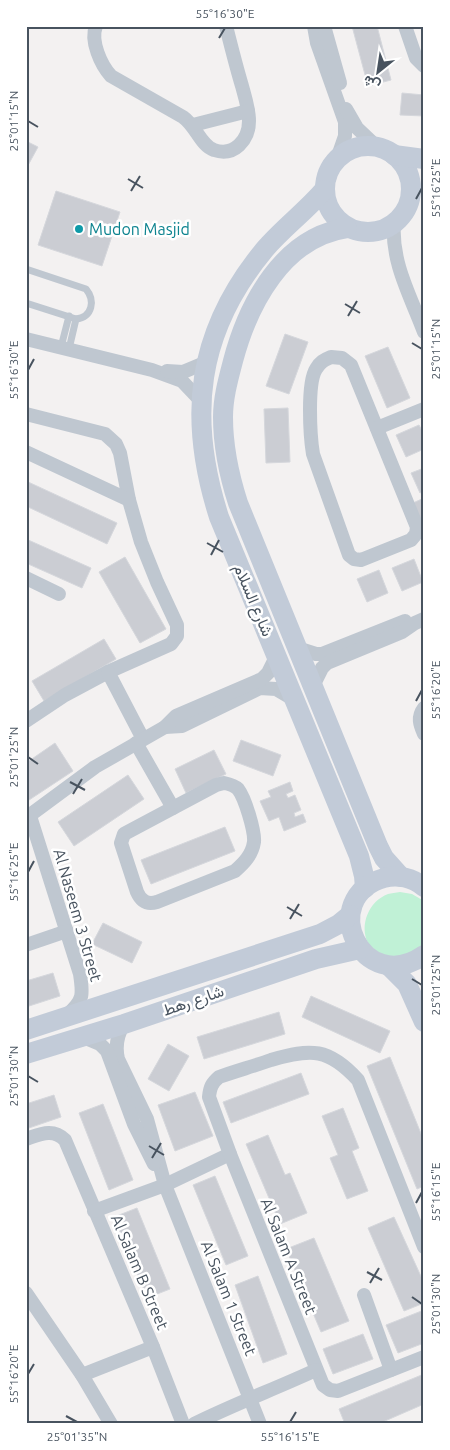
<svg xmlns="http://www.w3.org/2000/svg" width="450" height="1450" font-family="Ubuntu,Vazirmatn,sans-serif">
	<rect width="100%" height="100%" fill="#f3f1f1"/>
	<!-- green -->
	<path fill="#c0f1d6" d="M400,892L412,894L424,901V954L397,963C390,959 372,950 368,943C359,925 369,901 388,894C391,893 396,893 400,892Z"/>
	<!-- building -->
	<g fill="#cbcdd3" stroke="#d5d7dc">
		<path d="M352,26H377L391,80L368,86Z"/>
		<path d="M402,93L424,95V116L400,115Z"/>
		<path d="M26,141L38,147L26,169Z"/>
		<path d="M56,191L120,212L102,266L38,245Z"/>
		<path d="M285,334L308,342L289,394L266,386Z"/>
		<path d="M388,347L410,398L387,408L365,356Z"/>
		<path d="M288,408L290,462L266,463L264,409Z"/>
		<path d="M419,425L424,434V449L406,457L396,435Z"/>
		<path d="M424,468V491L420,493L411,473Z"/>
		<path d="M26,481L117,523L107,544L26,506Z"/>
		<path d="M424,498V524L423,525L413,503Z"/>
		<path d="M26,539L91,568L82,588L26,563Z"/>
		<path d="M125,557L166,629L140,643L99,572Z"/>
		<path d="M414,559L423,582L402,591L392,568Z"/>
		<path d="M379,570L388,593L367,602L357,579Z"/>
		<path d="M104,639L116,659L44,701L32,681Z"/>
		<path d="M241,740L281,755L273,776L233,761Z"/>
		<path d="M55,743L73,771L26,802V763Z"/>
		<path d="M214,750L226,774L186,793L175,769Z"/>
		<path d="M128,775L144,799L74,846L58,822Z"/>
		<path d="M290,782L293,791L286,794L288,798L295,795L301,810L294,813L295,817L303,814L306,822L284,831L279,817L269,821L260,801L271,797L268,791Z"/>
		<path d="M225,827L235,851L151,884L141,860Z"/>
		<path d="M103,923L142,942L132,963L92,944Z"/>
		<path d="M53,973L60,996L26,1007V981Z"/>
		<path d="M311,996L390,1031L380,1053L302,1017Z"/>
		<path d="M279,1012L285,1034L204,1059L197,1037Z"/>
		<path d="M168,1044L189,1056L169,1091L148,1079Z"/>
		<path d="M390,1057L424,1141V1186L417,1189L367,1066Z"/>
		<path d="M301,1073L309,1094L231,1123L223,1102Z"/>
		<path d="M195,1092L213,1136L175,1151L158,1105Z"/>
		<path d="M54,1095L61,1117L26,1129V1104Z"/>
		<path d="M103,1104L133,1180L109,1190L79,1113Z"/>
		<path d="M343,1108L359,1148L352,1151L368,1191L347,1199L330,1158L338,1155L322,1116Z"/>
		<path d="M268,1135L285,1175L290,1173L307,1213L280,1224L246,1144Z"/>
		<path d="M215,1176L248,1256L226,1265L193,1185Z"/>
		<path d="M137,1208L170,1289L147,1298L114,1217Z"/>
		<path d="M394,1217L424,1283V1303L404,1311L368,1228Z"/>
		<path d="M314,1238L349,1321L321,1332L286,1249Z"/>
		<path d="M258,1276L287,1354L263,1363L235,1285Z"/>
		<path d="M424,1310V1343L398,1353L386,1325Z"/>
		<path d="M363,1334L373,1359L333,1374L323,1349Z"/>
		<path d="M424,1374V1404L378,1424H345L339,1409Z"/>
	</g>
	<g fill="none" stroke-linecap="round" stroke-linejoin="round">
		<!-- lane -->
		<g stroke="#bfc7d0" stroke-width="7">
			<path d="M26,269L86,289C95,300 93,317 76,319L26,303"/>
			<path d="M61,347L69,316"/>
			<path d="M69,349L76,319"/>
		</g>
		<!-- street -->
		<g stroke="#bfc7d0" stroke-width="14">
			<path d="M96,26C90,41 101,65 111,76L183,117C196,126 201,146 214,150C234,157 249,140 249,121C249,109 245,97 242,86C236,66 231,46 226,26"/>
			<path d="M314,26L317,43L345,122V136L337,159"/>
			<path d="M324,26L340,83"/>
			<path d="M405,26L416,58L424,66"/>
			<path d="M346,109L357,128L377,147"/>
			<path d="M193,125L248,111"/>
			<path d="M394,224C391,262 411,297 424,332"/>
			<path d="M26,339L152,370L182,381L201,401"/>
			<path d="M331,357L342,358L351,365L417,527L416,534L411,540L361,560L354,559L349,555L313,454C310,436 307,383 316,369C320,362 324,360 331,357Z"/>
			<path d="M167,371L183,372L207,362"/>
			<path d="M26,414L105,434L116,444L120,453L129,500L141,542L157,582L177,625V636L171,644L108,672L65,695L26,721"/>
			<path d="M377,428L424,409"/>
			<path d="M26,452L129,500"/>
			<path d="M26,578L59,594"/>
			<path d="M297,648L316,654H322L405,621"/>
			<path d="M108,672L143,739"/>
			<path d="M313,686L322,668L327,663L402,632L415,623L424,619"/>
			<path d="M424,708C417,717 420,725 424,734"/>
			<path d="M165,727L182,726L260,688L276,689L293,699"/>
			<path d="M136,743L173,808"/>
			<path d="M224,783C229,784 234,785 238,789C245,798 255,831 254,842C252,855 244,863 235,871L157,902C147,905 141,901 137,892L121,843L124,834L216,785Z"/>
			<path d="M30,816L80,974C83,994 84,1000 68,1014"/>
			<path d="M26,818L95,767L165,727L176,716L262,679L268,673L277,655"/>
			<path d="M26,945L67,931"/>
			<path d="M124,1024C117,1035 115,1046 118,1059L147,1119L165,1185L260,1424"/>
			<path d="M81,1036L100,1044L107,1051L134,1124L154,1164"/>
			<path d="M26,1139C41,1134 53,1128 65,1140L153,1347L183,1424"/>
			<path d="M94,1211L165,1185L230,1154"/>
			<path d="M424,1247L358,1080C329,1048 311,1048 271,1060C254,1066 236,1071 219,1077C212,1083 210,1087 209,1097L230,1154L323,1385L330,1390L338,1391L424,1357"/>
			<path d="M26,1293L82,1375L111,1424"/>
			<path d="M364,1295L391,1370"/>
			<path d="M82,1375L153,1347"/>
			<path d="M194,1424C234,1404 275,1389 316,1370"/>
		</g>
		<!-- secondary -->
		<g stroke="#c2cbd8" stroke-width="20">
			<circle cx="368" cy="189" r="43"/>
			<path d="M394,155L424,159"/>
			<path d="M324,190C306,211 283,228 265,249C196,332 187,417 219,517L359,856L364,876L365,888"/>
			<path d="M347,228C283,237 248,304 233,361C228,380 223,398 223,417C223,447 229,475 238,503L378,846L384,858L401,877"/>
			<path d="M424,887C413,878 398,874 384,878C316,898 362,998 424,955"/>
			<path d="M389,966L407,984L424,1022"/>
			<path d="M26,1030L320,934L339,924L350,915"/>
			<path d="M26,1054L124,1024L316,959L360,949"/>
		</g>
	</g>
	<!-- ticks -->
	<path fill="none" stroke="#48535f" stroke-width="2" d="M219,38L225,28M28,121L38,127M128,179L143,188M131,191L140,176M416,199L422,188M345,304L360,313M348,316L357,301M412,343L422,349M28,370L34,359M207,543L223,552M211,555L219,540M416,701L422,690M28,757L38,764M70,782L85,790M73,794L82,779M28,872L34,861M287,907L302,916M290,919L299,904M412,979L422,985M28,1076L38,1082M149,1146L164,1155M152,1158L161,1143M416,1203L422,1192M367,1272L382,1280M370,1283L379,1268M412,1297L422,1304M28,1374L34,1364M66,1416L77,1422M290,1422L296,1412"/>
	<!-- markers -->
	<circle fill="#0f9aa8" stroke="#fff" stroke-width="2" cx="79" cy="229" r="5"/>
	<g text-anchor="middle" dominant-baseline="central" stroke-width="5" stroke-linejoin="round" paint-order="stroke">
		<!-- culture labels -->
		<g font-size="16" fill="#0d838f" stroke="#fff" text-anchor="start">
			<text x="89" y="229">Mudon Masjid</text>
		</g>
		<!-- street labels -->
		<g font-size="16" fill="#48535f" stroke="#fff">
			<text transform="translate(254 600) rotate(67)">شارع السلام</text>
			<text transform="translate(78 915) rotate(74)">Al Naseem 3 Street</text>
			<text transform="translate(193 1000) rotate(-19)">شارع رهط</text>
			<text transform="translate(289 1256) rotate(68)">Al Salam A Street</text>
			<text transform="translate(140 1272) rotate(67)">Al Salam B Street</text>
			<text transform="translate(229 1298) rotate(68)">Al Salam 1 Street</text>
		</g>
	</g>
	<!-- border -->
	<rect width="450" height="1450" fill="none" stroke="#ffffff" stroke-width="55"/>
	<!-- north arrow -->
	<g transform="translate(378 72) rotate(210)" stroke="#ffffff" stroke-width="4" paint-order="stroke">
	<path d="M0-4L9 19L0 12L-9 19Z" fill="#48535f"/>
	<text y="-8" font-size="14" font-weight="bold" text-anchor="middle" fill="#48535f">ش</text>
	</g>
	<rect x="28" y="28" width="394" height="1394" fill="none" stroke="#48535f" stroke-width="2"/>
	<g font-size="12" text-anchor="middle" fill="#48535f">
		<text x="225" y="18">55°16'30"E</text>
		<text transform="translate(14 121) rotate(-90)" y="4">25°01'15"N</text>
		<text transform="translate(436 188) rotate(-90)" y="4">55°16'25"E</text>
		<text transform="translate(436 349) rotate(-90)" y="4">25°01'15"N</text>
		<text transform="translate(14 370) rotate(-90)" y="4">55°16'30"E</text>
		<text transform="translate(436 690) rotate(-90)" y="4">55°16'20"E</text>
		<text transform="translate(14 757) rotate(-90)" y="4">25°01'25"N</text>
		<text transform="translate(14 872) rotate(-90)" y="4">55°16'25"E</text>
		<text transform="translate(436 985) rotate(-90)" y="4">25°01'25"N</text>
		<text transform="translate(14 1076) rotate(-90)" y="4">25°01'30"N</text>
		<text transform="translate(436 1192) rotate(-90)" y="4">55°16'15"E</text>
		<text transform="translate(436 1304) rotate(-90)" y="4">25°01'30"N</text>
		<text transform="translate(14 1374) rotate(-90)" y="4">55°16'20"E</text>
		<text x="77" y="1441">25°01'35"N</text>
		<text x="290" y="1441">55°16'15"E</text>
	</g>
</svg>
